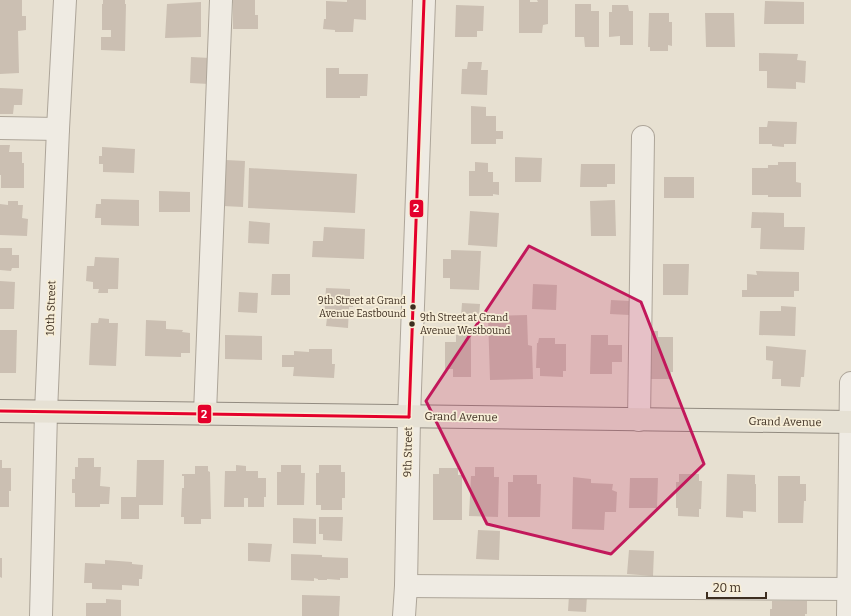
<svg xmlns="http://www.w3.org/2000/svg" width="851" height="616" font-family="Bitter,serif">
	<rect width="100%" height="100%" fill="#e7e0d1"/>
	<!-- building -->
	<g fill="#cbbfb2">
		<path d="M0,0H22V16H26V30L18,31L19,73L0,74Z"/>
		<path d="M103,0H125V4H126L125,51L101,50V37H111V30H102V4H103Z"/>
		<path d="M231,0H255V15H258V29H233V3H231Z"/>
		<path d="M347,0H366V20L354,19L353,32H335V30L323,29L324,19H326V1L347,2Z"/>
		<path d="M519,0H530V2H538L537,0H548V24L543,25L542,33H519Z"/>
		<path d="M765,1L804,2V24H764Z"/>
		<path d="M201,2V37L165,38L167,4Z"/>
		<path d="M575,4H591V11H599V47H585L584,37H575Z"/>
		<path d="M456,5L484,6L483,31H477V37H455Z"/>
		<path d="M612,5H628L629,11H633V45H620V36L609,37V12H612Z"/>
		<path d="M649,13H669V22H672V46L668,45V51H650V47H648Z"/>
		<path d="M705,13H734L735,47H706Z"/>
		<path d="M759,53L798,54L797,60L806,61L805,83L796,82V89L767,88V71H759Z"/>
		<path d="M191,57L210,58L209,84L190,83Z"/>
		<path d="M468,62H482L481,70H488L487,95L461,94L462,69H467Z"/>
		<path d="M326,68H339V74H368L367,96H360V98H326Z"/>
		<path d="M0,88L23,89L22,105H14L13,114H0Z"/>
		<path d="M471,106L486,107V116H496V131H503V139H496V144H471Z"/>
		<path d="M768,121L797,122L796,144H784V147L772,146V144H759V127H767Z"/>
		<path d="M0,145H10L9,152H22V163H24V188H1V175H0Z"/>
		<path d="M102,147L135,149L134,173L103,172V164H99V156H102Z"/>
		<path d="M515,157L542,158L541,182H515Z"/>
		<path d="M226,160L245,161L243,207L223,206Z"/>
		<path d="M475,162L488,163V172H493V182H499V195L493,194V196H469V171H475Z"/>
		<path d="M778,162H796V182L801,183V197H768V195H752V168H768V165H778Z"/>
		<path d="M581,164H615V184H607V187H580Z"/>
		<path d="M249,168L357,174L355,213L248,208Z"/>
		<rect x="664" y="177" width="30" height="21"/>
		<path d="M159,191L190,192V212H159Z"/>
		<path d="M101,199L139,200V226L101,225V218H95L96,204H101Z"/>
		<path d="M615,200L616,236H591L590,201Z"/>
		<path d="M8,201H18V205H23L22,218L28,219L27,236L0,235V204L8,205Z"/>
		<path d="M470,211L499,213L497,247L468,245Z"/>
		<path d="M752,212L784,213V227H805L804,250L760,249L761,228H751Z"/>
		<path d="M249,221L270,223L269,244L248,243Z"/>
		<path d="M324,227L365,229L364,259L312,257L313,241H323Z"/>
		<path d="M0,248H12V255H19V268H12L11,271L0,270Z"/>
		<path d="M451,250L481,251L479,290L450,289V278H443V259H451Z"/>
		<path d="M95,257L119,258L118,289H108V293H98L99,289H93V282L86,281L87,266H94Z"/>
		<path d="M663,264H689L688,295H663Z"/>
		<path d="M756,271L799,272V291H794V297H742V290H747V274L757,275Z"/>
		<path d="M272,274H290V295H271Z"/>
		<path d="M0,281L15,282L14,309H0Z"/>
		<path d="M533,284L557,285L556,310L532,309Z"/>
		<path d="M326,288L350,289V299H354L353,307H349L348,328L326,326L327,318H324Z"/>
		<path d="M239,292L258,293L257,313L238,312Z"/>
		<path d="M611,300L630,301L629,315L610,314Z"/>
		<path d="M462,303L480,304L479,317L461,316Z"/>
		<path d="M781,306L796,307L795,336L759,335L760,311H781Z"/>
		<path d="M527,315L528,345L532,346L533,379L490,380L488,316Z"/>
		<path d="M99,318L109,319V323H118L116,366L89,365L91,323H98Z"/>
		<path d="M146,320L166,321V329L183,330L182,332L190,333V353H181V357L145,356Z"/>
		<path d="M0,330H17L16,373H0Z"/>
		<path d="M648,331H658V337H673V372H671V379H648Z"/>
		<path d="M225,335L262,336V360L225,359Z"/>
		<path d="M456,335H471V377H453V369H445V342H456Z"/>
		<path d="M591,335H608V345H622V362H612V374H590Z"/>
		<path d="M539,338H555V344H566V371H563V377L540,376V368H536L537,343H538Z"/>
		<path d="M766,346L806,350L804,377H801L800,387L781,386V379H772L773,361L766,360Z"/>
		<path d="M309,349H332V364H335L334,378L293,376L294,367H282V355H294V351L309,352Z"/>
		<path d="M78,458H94V467H101L100,486L110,487L109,504H100V507H75V493H72V479H75V467H78Z"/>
		<path d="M0,460H2V468H11V491H9V507H0Z"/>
		<path d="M137,460H164L163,505H139V519H121V497H136Z"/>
		<path d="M236,465L246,466V471H258V478H266V497H264V507H248V498H244V507H224L225,471H236Z"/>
		<path d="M281,465H301V473H305L304,505H277V472H281Z"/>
		<path d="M319,465H341V472H345V498H342V510H321V505H316V473H319Z"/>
		<path d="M195,466H208V471L210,472L211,519H201V524H184V517H181L182,488H184V476H182V474H195Z"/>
		<path d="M475,467H494V477H499L498,517L469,516L471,476H475Z"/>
		<path d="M439,468H458V475H462V520H433V474H439Z"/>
		<path d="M679,474H699V481H702L701,509H699V517L678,516V508H676V482H679Z"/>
		<path d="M727,474L755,475V484H756V512L743,511V518L726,517Z"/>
		<path d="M513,475H537V484H541L540,517H508V482H513Z"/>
		<path d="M778,476H800V484H806V501H804L803,523H778Z"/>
		<path d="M573,477L591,479V483L613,484L612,490L617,492L616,512H605L604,530L572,529Z"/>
		<path d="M630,478H658L657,508H629Z"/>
		<path d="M319,517H343L342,541L323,540V534H319Z"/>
		<path d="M293,518L316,519V544L293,543Z"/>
		<path d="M478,530L500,531L499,560L476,559Z"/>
		<path d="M248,543L272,544L270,562L248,561Z"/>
		<path d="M629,550L654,551L653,576L627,574Z"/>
		<path d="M291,554L322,555V557L348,558V578H340V580L327,579V580H318V579L314,578V581L291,580Z"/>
		<path d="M0,558H2V578L0,577Z"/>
		<path d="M105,560L132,562V564L143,565L142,579H139V586L122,585V590L92,589V583H84L85,563L105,564Z"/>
		<path d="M302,595L340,596L339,616H302Z"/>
		<path d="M569,595L587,596L586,612L568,611Z"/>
		<path d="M106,599L121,600V616H86V603H106Z"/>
		<path d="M772,601H807V614H805V616H770V609H772Z"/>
	</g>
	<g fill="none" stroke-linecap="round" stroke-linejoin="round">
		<!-- minor casing -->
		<g stroke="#ada599" stroke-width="24">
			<g id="minor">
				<path d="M0,128L58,129"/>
				<path d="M205,413L221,0"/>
				<path d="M639,420L643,137"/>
				<path d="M406,586L848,589"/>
				<path d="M41,616L46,412L58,129L65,0"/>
				<path d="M404,616L406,586L409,417L424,0"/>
				<path d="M848,616L851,383"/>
			</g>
		</g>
		<!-- major casing -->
		<g stroke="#928b80" stroke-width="24">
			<path id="major" d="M0,411L851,422"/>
		</g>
		<!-- minor -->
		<use href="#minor" stroke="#efebe3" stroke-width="22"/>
		<!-- major -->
		<use href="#major" stroke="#e6e1d4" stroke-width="22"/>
		<!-- bus-1 casing -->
		<g stroke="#f7eed8" stroke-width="6">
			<g id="bus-1">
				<path d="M0,411L409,417"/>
				<path d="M409,417L424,0"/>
			</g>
		</g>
		<!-- bus-1 -->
		<use href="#bus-1" stroke="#e4002b" stroke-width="3"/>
	</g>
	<!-- marked area -->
	<path fill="#c2185b" fill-opacity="0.2" stroke="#c2185b" stroke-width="3" stroke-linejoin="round" d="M529,246L641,302L704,464L611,554L487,524L426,401Z"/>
	<!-- markers -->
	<g fill="#3d2e20" stroke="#f7eed8" stroke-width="1.5">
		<circle cx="413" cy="307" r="3.5"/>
		<circle cx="412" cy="324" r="3.5"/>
	</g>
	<g text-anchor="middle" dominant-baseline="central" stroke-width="3.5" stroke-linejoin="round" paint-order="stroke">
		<!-- bus labels -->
		<g font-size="10" fill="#3d2e20" stroke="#f7eed8" text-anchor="end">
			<text x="406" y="301">9th Street at Grand<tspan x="406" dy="13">Avenue Eastbound</tspan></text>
			<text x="420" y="318" text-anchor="start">9th Street at Grand<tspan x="420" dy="13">Avenue Westbound</tspan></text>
		</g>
		<!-- street labels -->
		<g font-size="11" fill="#3d2e20" stroke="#f7eed8">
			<text transform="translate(51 308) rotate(-88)">10th Street</text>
			<text transform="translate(461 417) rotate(1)">Grand Avenue</text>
			<text transform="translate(785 422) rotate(1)">Grand Avenue</text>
			<text transform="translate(408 452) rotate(-89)">9th Street</text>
		</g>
	</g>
	<g stroke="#f7eed8" stroke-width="1.5">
		<rect x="409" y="199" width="15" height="19" rx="4" fill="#e4002b"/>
		<rect x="197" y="404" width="15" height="20" rx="4" fill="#e4002b"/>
	</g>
	<g font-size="11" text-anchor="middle" font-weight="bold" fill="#fff">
		<text x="416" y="212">2</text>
		<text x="204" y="418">2</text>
	</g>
	<!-- scale -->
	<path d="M707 592v6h59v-6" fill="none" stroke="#3d2e20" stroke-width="2"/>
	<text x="713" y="592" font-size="12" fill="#3d2e20" stroke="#f7eed8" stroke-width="3" paint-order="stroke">20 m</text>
</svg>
